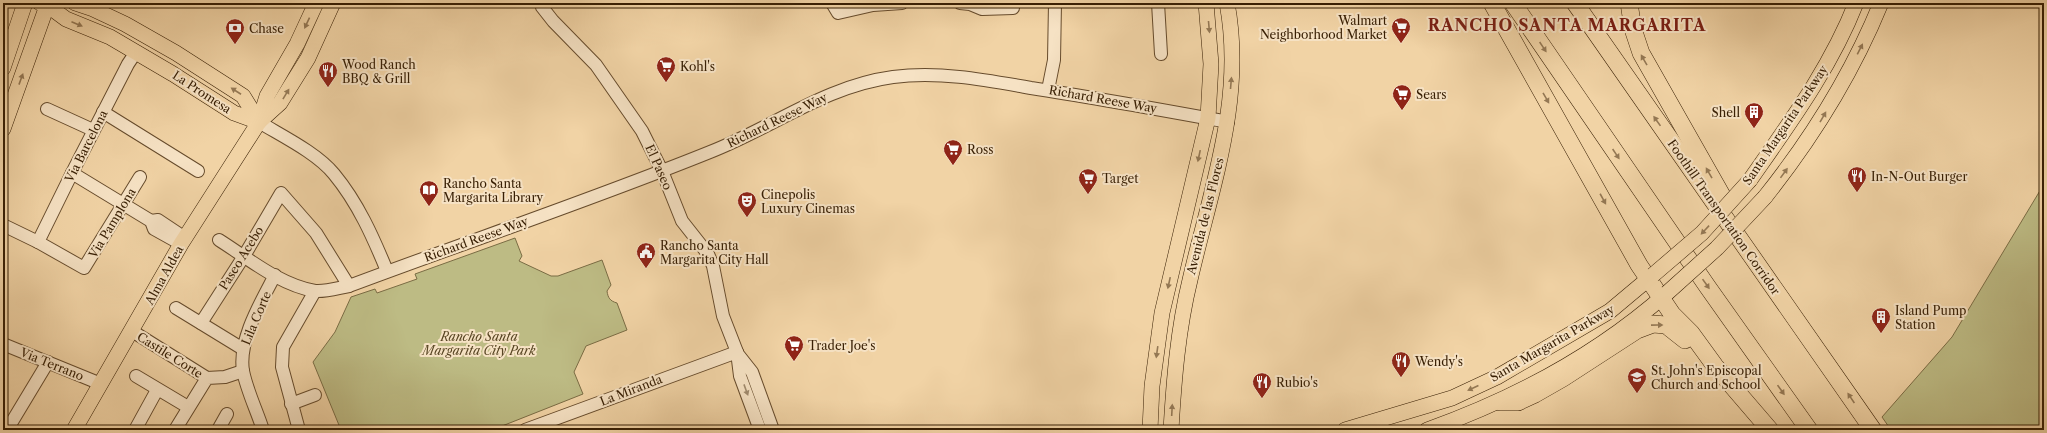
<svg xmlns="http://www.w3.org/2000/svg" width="2047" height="433" font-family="'Libre Caslon Text',serif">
	<rect width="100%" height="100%" fill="#f1d3a5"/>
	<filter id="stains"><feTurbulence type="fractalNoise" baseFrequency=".005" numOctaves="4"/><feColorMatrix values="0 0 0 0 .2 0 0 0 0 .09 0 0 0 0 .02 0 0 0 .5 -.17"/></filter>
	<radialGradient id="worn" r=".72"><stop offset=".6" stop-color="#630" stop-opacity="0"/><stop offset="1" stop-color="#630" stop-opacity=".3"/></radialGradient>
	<!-- green -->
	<g fill="#bdbb84" stroke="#7a6c44">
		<path d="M2044,184V430H1891L1882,417L1952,337Z"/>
		<path d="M515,238L522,256L519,261L551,276H558L602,260L611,285L607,291C608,298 610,301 617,303L627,330L586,346L574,372L583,394L492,430H341L313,362L335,332L351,297L375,289L377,293L417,279L415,274Z"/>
	</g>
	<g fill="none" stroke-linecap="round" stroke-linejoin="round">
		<!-- minor casing -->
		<g stroke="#664b2c" stroke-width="14">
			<g id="minor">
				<path d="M541,3L542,7L553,21L596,65L642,131L662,171L682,221L708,254L713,266L723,316L737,352L740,376L760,430"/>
				<path d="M832,3L838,13L873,5L902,3"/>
				<path d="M960,3L970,4L982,9L1013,8"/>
				<path d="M1158,3L1161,54"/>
				<path d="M1048,90L1054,60L1055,3"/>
				<path d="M47,109L93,130"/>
				<path d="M103,112L198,171"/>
				<path d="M259,122C282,136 317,153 334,174C358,203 373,237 387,271"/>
				<path d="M72,173L151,221L154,229L181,244"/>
				<path d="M151,221L158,220L185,238"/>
				<path d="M3,225L38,242L84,268L140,177"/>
				<path d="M219,240C249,259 280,285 315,291C326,292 338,288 349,286C469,241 591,200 710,152C772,128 825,86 893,77C940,71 986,80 1031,88C1097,98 1162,110 1228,122"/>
				<path d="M38,242L72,173L128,64L136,52"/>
				<path d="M176,308L243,349"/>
				<path d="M201,323L244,256L281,193L316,233L349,286"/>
				<path d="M132,331L207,378"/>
				<path d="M3,344L101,384"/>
				<path d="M737,353L752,372L773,430"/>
				<path d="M136,376L188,407"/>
				<path d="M291,404L315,395"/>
				<path d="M7,430L48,362"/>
				<path d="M135,430L157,390"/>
				<path d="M175,430L207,378L225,377L243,371"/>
				<path d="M218,430L227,414"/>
				<path d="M263,430C257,411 247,391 243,371C238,340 261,302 275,275"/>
				<path d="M299,430L282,367L283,347L315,291"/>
				<path d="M525,430L737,352"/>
			</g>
		</g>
		<!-- major casing -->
		<g stroke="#371e03" stroke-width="16">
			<g id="major">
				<path d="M40,3L47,5L66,19L110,37L173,74L234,113L259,122"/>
				<path d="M75,3L93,9L125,24L176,53L243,96L259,122"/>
				<path d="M3,68L25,3"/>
				<path d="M259,122L280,103L308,58L333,3"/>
				<path d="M3,129L48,3"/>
				<path d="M1750,180C1789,124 1831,67 1856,3"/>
				<path d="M1765,197C1812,138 1852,74 1881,3"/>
				<path d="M74,430L181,244L259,122L267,96L297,44L316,3"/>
				<path d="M1150,430L1152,386L1162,313L1208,118L1211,64L1206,3"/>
				<path d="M1171,430C1174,379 1178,329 1190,280C1211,188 1245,99 1227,3"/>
				<path d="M1345,430L1452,398L1497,377L1610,311L1653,275"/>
				<path d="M1427,430C1514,399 1597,355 1667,293"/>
			</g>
		</g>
		<!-- highway casing -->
		<g stroke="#371e03" stroke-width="18">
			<g id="highway">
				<path d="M1492,3L1639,265L1672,314L1691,333L1715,366L1770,430"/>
				<path d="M1513,3L1707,286L1809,430"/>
				<path d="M1575,3L1873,430"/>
				<path d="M1629,3L1633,29L1641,53L1725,201"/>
				<path d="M1500,402H1518L1535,394L1563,378L1637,330L1653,324L1666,325L1685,340"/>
			</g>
		</g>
		<!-- minor -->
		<use href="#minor" stroke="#f6e2c4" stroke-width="12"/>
		<!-- major -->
		<use href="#major" stroke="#f1d3a5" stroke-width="15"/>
		<!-- highway -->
		<use href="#highway" stroke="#f1d3a5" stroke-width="17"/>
		<!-- major-bridge casing -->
		<g stroke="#371e03" stroke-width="16" stroke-linecap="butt">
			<g id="major-bridge">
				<path d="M1653,275L1702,233L1750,180"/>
				<path d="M1667,293L1717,248L1765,197"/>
			</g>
		</g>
		<!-- major-bridge -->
		<use href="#major-bridge" stroke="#f1d3a5" stroke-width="15"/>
	</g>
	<!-- one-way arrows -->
	<defs><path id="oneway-solid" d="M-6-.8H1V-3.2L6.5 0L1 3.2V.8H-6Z"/></defs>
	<g fill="#947854">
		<use href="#oneway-solid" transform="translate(307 23) rotate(115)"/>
		<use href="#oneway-solid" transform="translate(77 24) rotate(23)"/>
		<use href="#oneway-solid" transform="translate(1209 27) rotate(85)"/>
		<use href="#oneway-solid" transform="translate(1543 47) rotate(56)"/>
		<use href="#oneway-solid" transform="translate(1860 49) rotate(-63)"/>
		<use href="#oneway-solid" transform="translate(1644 60) rotate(-120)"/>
		<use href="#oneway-solid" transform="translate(21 79) rotate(-70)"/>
		<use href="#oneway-solid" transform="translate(1231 83) rotate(-85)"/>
		<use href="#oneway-solid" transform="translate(236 91) rotate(-147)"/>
		<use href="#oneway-solid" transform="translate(286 94) rotate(-59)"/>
		<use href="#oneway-solid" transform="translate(1546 98) rotate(60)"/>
		<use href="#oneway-solid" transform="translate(1823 117) rotate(-60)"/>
		<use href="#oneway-solid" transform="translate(1657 121) rotate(-125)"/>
		<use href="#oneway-solid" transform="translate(1616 154) rotate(56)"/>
		<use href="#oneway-solid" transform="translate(1199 156) rotate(102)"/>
		<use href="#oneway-solid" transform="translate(1709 173) rotate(-120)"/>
		<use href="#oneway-solid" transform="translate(1784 173) rotate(-54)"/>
		<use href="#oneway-solid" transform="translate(1603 199) rotate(61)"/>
		<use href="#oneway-solid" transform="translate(1705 230) rotate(133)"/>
		<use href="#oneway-solid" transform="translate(1169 283) rotate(102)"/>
		<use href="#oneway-solid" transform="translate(1706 284) rotate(55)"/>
		<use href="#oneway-solid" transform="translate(1657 325) rotate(-1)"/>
		<use href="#oneway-solid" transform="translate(1157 352) rotate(98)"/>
		<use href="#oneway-solid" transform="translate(1473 388) rotate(155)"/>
		<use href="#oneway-solid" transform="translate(1781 390) rotate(55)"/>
		<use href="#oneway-solid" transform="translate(1851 398) rotate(-124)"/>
		<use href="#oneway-solid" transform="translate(1172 410) rotate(-87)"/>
	</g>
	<use fill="#a08a6d" href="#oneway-solid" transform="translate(746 390) rotate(70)"/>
	<!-- icons -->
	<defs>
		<g id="supermarket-pin" transform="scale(1)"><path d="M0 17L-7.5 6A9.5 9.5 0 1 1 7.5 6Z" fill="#8f2418" stroke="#f6e2c4"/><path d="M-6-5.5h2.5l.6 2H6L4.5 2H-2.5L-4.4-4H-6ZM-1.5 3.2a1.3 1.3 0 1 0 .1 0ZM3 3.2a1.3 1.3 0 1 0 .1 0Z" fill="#fff"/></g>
		<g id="bank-pin" transform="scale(1)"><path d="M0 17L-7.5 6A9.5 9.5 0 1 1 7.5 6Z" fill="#8f2418" stroke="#f6e2c4"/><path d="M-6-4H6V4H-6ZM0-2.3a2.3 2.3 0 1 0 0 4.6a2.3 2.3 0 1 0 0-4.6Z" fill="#fff"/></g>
		<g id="restaurant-pin" transform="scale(1)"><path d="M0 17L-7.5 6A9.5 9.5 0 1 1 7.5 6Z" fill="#8f2418" stroke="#f6e2c4"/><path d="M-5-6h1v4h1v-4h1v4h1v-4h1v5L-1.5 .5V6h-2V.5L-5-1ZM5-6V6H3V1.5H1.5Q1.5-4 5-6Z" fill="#fff"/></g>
		<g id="building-pin" transform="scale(1)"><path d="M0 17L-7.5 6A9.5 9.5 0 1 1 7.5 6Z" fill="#8f2418" stroke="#f6e2c4"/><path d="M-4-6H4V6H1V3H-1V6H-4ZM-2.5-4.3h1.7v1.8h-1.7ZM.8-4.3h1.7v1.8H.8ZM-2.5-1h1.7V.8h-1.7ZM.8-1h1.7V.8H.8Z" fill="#fff"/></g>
		<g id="library-pin" transform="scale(1)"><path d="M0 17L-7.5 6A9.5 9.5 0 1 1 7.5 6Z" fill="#8f2418" stroke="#f6e2c4"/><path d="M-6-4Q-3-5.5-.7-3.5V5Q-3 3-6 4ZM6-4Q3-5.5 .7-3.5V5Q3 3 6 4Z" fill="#fff"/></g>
		<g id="theatre-pin" transform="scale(1)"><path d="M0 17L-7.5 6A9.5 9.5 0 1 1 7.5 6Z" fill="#8f2418" stroke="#f6e2c4"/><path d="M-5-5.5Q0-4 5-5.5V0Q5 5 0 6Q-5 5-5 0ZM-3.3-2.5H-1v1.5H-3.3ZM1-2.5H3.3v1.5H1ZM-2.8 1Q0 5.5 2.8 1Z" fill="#fff"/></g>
		<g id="civic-pin" transform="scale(1)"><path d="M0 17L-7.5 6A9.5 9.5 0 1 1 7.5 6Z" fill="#8f2418" stroke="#f6e2c4"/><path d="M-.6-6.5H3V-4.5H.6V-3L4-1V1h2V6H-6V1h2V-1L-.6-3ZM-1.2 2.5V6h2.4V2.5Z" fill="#fff"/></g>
		<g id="school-pin" transform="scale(1)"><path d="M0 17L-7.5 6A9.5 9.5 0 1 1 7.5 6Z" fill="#8f2418" stroke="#f6e2c4"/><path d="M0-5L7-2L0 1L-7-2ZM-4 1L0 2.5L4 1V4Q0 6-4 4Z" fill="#fff"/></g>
	</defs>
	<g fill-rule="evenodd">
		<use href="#supermarket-pin" x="1401" y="27"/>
		<use href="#bank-pin" x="235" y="28"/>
		<use href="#supermarket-pin" x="666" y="66"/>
		<use href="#restaurant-pin" x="328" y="71"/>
		<use href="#supermarket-pin" x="1402" y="94"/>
		<use href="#building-pin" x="1754" y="112"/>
		<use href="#supermarket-pin" x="953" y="149"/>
		<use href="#restaurant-pin" x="1857" y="176"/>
		<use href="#supermarket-pin" x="1088" y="178"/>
		<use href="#library-pin" x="429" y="190"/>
		<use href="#theatre-pin" x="747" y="201"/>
		<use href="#civic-pin" x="646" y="252"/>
		<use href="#building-pin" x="1881" y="317"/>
		<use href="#supermarket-pin" x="794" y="345"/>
		<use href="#restaurant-pin" x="1401" y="361"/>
		<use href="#school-pin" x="1637" y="377"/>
		<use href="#restaurant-pin" x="1262" y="382"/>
	</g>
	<g text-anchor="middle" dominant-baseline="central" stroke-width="4" stroke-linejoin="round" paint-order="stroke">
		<!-- poi labels -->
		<g font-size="12" fill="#371e03" stroke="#f6e2c4" text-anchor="start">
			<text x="1387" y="20" text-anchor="end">Walmart<tspan x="1387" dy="14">Neighborhood Market</tspan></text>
			<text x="249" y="28">Chase</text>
			<text x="342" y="64">Wood Ranch<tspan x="342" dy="14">BBQ &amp; Grill</tspan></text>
			<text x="680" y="66">Kohl's</text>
			<text x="1416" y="94">Sears</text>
			<text x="1740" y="112" text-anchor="end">Shell</text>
			<text x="967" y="149">Ross</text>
			<text x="1871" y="176">In-N-Out Burger</text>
			<text x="1102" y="178">Target</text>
			<text x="443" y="183">Rancho Santa<tspan x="443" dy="14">Margarita Library</tspan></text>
			<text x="761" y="194">Cinepolis<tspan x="761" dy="14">Luxury Cinemas</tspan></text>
			<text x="660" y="245">Rancho Santa<tspan x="660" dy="14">Margarita City Hall</tspan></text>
			<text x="1895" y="310">Island Pump<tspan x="1895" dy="14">Station</tspan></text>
			<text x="808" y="345">Trader Joe's</text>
			<text x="1415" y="361">Wendy's</text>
			<text x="1651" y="370">St. John's Episcopal<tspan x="1651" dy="14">Church and School</tspan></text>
			<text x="1276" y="382">Rubio's</text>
		</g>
		<!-- street labels -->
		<g font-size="12" fill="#371e03" stroke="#f6e2c4">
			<text transform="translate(202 92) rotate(33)">La Promesa</text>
			<text transform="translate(1103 99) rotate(10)">Richard Reese Way</text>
			<text transform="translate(777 120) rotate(-26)">Richard Reese Way</text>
			<text transform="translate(1785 125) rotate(-56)">Santa Margarita Parkway</text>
			<text transform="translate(86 146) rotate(-63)">Via Barcelona</text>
			<text transform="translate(659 167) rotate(66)">El Paseo</text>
			<text transform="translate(1205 216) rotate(-76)">Avenida de las Flores</text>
			<text transform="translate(1724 217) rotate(55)">Foothill Transportation Corridor</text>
			<text transform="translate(112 223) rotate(-59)">Via Pamplona</text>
			<text transform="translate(476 239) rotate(-20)">Richard Reese Way</text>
			<text transform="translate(241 258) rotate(-58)">Paseo Acebo</text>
			<text transform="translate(164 275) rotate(-61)">Alma Aldea</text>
			<text transform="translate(256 318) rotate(-67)">Lila Corte</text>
			<text transform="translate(1552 343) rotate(-30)">Santa Margarita Parkway</text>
			<text transform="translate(170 355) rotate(32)">Castile Corte</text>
			<text transform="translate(52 364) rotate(22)">Via Terrano</text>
			<text transform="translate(631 390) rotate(-21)">La Miranda</text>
		</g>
		<!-- park labels -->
		<g font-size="12" font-style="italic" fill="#584523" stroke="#f6e2c4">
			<text x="479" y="336">Rancho Santa<tspan x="479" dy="14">Margarita City Park</tspan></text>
		</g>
		<!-- district labels -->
		<g font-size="16" font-weight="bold" letter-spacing="1" fill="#7a1f14" stroke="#f6e2c4">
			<text x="1567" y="25">RANCHO SANTA MARGARITA</text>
		</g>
	</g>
	<!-- margin -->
	<rect width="2047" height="433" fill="none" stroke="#f1d3a5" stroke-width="16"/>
	<rect x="4" y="4" width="2039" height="425" fill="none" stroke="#371e03" stroke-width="2"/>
	<rect x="8" y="8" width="2031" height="417" fill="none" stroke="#371e03"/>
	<rect width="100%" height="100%" filter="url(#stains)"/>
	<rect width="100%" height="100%" fill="url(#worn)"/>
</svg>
